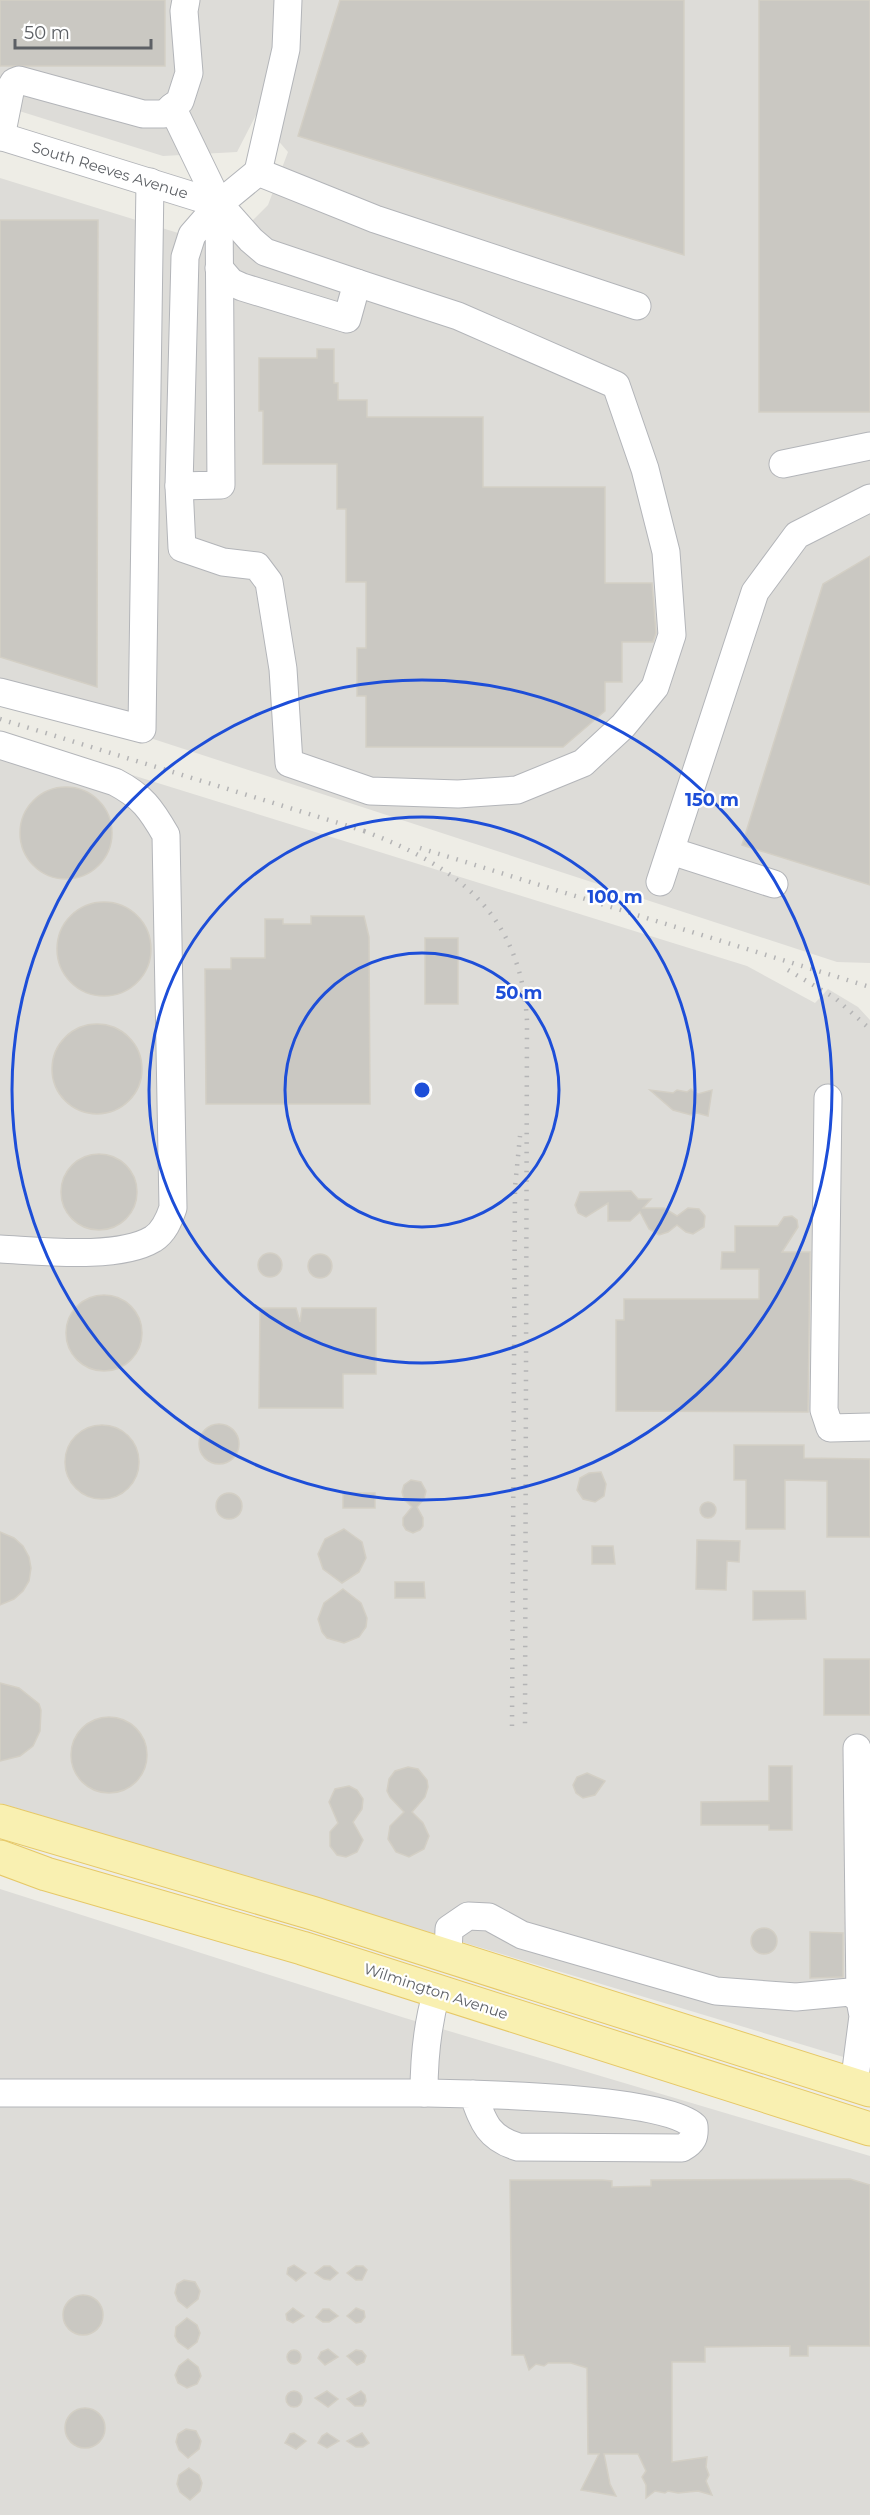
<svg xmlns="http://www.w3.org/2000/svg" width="870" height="2515" font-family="Montserrat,sans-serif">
	<rect width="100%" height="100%" fill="#eeede6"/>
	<!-- industrial -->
	<g fill="#dddcd8">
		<path d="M0,0H870V963L837,962L0,689V178L204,241L233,240L268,205L288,152L256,115L237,152L163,156L0,105Z"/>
		<path d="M0,734L747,966L815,1003L828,989L858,1007L870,1020V2065L0,1803Z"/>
		<path d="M0,1889L405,2018L870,2156V2515H0Z"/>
	</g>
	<!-- building -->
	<g fill="#cac8c2" stroke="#d3cfc5" stroke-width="1.5">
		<rect x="0" y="0" width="165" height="66"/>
		<path d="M340,0H684V255L298,136Z"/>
		<rect x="759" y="0" width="111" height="412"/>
		<path d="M0,220H98L97,687L0,657Z"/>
		<path d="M317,349H334V383H338V400H367V417H483V487H605V583H652L656,633L653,642H622V682H605V711L563,747H366V696H357V648H366V582H346V509H337V464H263V411H259V358H317Z"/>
		<path d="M870,556V885L742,845L823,584Z"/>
		<circle cx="66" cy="833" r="46"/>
		<circle cx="104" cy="949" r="47"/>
		<path d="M311,916H364L369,937L370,1104H206L205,969H231V958H265V919H283V924H311Z"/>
		<rect x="425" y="938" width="33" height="66"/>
		<circle cx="97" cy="1069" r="45"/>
		<path d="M691,1089L698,1094L712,1090L708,1116L697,1113L691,1115L673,1110L650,1090L673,1093L677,1090L687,1092Z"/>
		<circle cx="99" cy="1192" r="38"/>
		<path d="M631,1191L638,1199H651L643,1208H664L677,1216L688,1208L699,1209L705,1216L704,1227L693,1234L686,1232L677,1225L668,1232L659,1235L649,1229L640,1212L630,1221H608V1203L586,1217L578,1213L575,1205L580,1192Z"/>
		<path d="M792,1216L797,1220L798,1227L782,1252H810L808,1412L616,1411V1320H624V1299H759V1269H721L722,1252H735V1226H778L784,1217Z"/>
		<circle cx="270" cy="1265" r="12"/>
		<circle cx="320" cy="1266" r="12"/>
		<circle cx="104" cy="1333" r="38"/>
		<path d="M260,1308H296L300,1322L302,1308H376V1374H343V1408H259Z"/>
		<circle cx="219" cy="1444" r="20"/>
		<circle cx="102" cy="1462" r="37"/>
		<path d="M734,1445H804V1458L870,1459V1537H827V1481L785,1480V1529H746V1480H734Z"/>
		<path d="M601,1472L606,1484L604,1496L595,1502L583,1499L577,1490L580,1478L589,1473Z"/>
		<path d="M411,1480L421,1482L426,1491L424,1499L417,1507L423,1518V1526L420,1530L413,1533L406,1530L403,1525V1518L412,1507L404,1499L402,1492L404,1485Z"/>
		<rect x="343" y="1493" width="32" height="15"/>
		<circle cx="229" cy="1506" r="13"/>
		<circle cx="708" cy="1510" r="8"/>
		<path d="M344,1529L362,1542L366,1558L359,1572L342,1583L323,1569L318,1554L325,1539Z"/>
		<path d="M0,1532L14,1538L23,1546L29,1557L31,1568L29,1581L23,1591L14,1599L0,1605Z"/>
		<path d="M697,1540L740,1541L739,1562L727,1561L726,1590L696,1589Z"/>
		<path d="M592,1546H613L615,1564H592Z"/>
		<path d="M395,1582H424L425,1598H395Z"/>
		<path d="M343,1589L361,1603L367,1618L366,1627L359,1637L344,1643L327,1638L322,1632L318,1619L324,1603Z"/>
		<path d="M753,1591H805L806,1619L753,1620Z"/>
		<rect x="824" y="1659" width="46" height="56"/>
		<path d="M0,1683L19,1688L39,1704L41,1710L40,1731L33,1746L20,1756L0,1761Z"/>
		<circle cx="109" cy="1755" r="38"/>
		<path d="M769,1766H792V1830H769V1825H701V1802L769,1801Z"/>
		<path d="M408,1767L418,1769L427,1780L428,1787L425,1797L412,1812L423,1823L429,1836L424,1849L409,1857L396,1852L388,1839L390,1826L404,1812L390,1797L387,1791L389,1779L395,1771Z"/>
		<path d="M587,1773L605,1781L595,1795L583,1798L576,1793L573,1785L577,1777Z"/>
		<path d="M349,1786L357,1790L363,1799L362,1809L353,1822L363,1840L357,1852L346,1857L337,1855L330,1846V1832L338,1823L329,1802L335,1789Z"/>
		<circle cx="764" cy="1941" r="13"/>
		<path d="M810,1932L843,1933V1977L810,1978Z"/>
		<path d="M850,2179L870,2185V2346H808V2356H790V2346L705,2347V2362H672V2462L707,2457L706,2467L709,2475L706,2481L712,2495L698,2491L678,2493L668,2491L665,2493L655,2491L646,2498V2485L642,2477L646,2471L638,2454H604L610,2484L616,2496L581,2490L599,2454H588L587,2368L571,2363H548L544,2366L536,2364L529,2370L524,2355H512L510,2180H602L612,2181V2187L651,2186V2180Z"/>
		<path d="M294,2265L306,2273L296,2281L287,2274L288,2268Z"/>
		<path d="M324,2266H330L338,2273L330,2280L324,2279L315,2273Z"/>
		<path d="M356,2266H363L367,2270L362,2280H356L347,2273Z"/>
		<path d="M184,2280L195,2282L200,2291L198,2299L187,2308L178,2301L175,2293L177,2284Z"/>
		<circle cx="83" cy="2315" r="20"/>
		<path d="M293,2308L304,2316L293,2323L287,2320L286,2314Z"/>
		<path d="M356,2308L364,2311L365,2317L361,2322L356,2323L347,2316Z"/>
		<path d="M323,2309H329L338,2316L329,2322H323L316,2317Z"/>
		<path d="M187,2318L197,2325L200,2333L197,2342L188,2349L178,2342L175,2336L176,2327Z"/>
		<path d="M328,2349L338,2357L325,2365L318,2358L321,2352Z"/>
		<circle cx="294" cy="2357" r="7"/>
		<path d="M356,2350L362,2351L366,2356L364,2362L357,2365L347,2356Z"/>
		<path d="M188,2359L198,2367L201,2376L197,2384L187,2388L178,2383L175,2375L179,2366Z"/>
		<path d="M327,2391L338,2399L328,2407L315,2398Z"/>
		<path d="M361,2391L365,2395L366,2401L363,2406H355L347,2399Z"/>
		<circle cx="294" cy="2399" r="8"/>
		<circle cx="85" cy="2428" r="20"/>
		<path d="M186,2429L196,2431L201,2441L199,2449L188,2458L179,2450L176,2442L178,2434Z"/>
		<path d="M294,2433L306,2441L296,2449L285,2443L290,2434Z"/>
		<path d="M327,2433L339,2441L327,2448L318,2443L322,2436Z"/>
		<path d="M362,2433L369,2443L363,2447H356L347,2441Z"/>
		<path d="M189,2468L199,2475L202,2483L200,2491L190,2500L180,2492L177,2484L179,2475Z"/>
	</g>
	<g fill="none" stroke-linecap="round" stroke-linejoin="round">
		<!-- minor casing -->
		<g stroke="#b3b5b9" stroke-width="29">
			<g id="minor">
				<path d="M172,107L219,204L251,240L265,252L357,283L347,319L242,287L231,282L219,268"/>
				<path d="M0,136L219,204"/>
				<path d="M1,137L11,87L14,82L19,80L143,114H164L180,101L189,73L184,11L186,0"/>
				<path d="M258,172L286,49L288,0"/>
				<path d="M219,204L221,485L179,486L185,257L192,235L219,204L258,172L375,219L637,306"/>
				<path d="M783,464L870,446"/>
				<path d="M179,486L182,548L223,562L257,566L269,582L283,669L289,763L370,791L458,794L517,790L583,763L623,726L655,687L672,635L666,552L645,469L616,385L458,316L357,283"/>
				<path d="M0,692L142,729L150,182"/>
				<path d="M0,745L115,782C142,796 151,809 166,835L173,1208C169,1220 164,1232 153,1239C118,1260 41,1251 0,1249"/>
				<path d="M671,851L774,884"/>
				<path d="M660,882L755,592L797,535L870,498"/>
				<path d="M828,1098L824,1410L830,1428L870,1427"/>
				<path d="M857,1748L860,2000"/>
				<path d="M448,1956L449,1929L468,1916L489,1917L522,1935L716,1991L796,1997L850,1992L860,2000L863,2016L854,2085"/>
				<path d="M0,2093H424C424,2058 427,2025 437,1991"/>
				<path d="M424,2093C475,2094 662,2097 694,2126C695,2137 693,2142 682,2148L518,2147C488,2138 483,2122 473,2094"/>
			</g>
		</g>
		<!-- major casing -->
		<g stroke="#e6c867" stroke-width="35">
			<g id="major">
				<path d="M0,1821L312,1913L870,2090"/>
				<path d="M0,1857L46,1874L302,1948L870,2129"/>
			</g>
		</g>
		<!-- minor -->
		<use href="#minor" stroke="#fff" stroke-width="27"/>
		<!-- major -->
		<use href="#major" stroke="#f9f0b1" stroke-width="33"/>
		<!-- rail -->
		<g stroke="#b4b4b5" stroke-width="4.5" stroke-dasharray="1.5 8" stroke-linecap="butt">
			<path d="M0,719L371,833"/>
			<path d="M364,831C457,866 521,914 527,1021L525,1726"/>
			<path d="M420,848L870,987"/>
			<path d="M788,970L835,998L870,1029"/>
			<path d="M512,1726L515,1187L520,1136"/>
		</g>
	</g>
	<!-- distance rings -->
	<g fill="none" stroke="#1d4ed8" stroke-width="3">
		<circle cx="422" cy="1090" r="137"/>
		<circle cx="422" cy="1090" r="273"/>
		<circle cx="422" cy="1090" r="410"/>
	</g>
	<g text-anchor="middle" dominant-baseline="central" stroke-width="4.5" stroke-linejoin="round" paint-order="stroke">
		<!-- street labels -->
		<g font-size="15" fill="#5d6065" stroke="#fff">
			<text transform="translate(110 170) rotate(17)">South Reeves Avenue</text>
			<text transform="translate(436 1991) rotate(18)">Wilmington Avenue</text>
		</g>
	</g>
	<circle cx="422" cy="1090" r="9" fill="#1d4ed8" stroke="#fff" stroke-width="3"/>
	<g font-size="18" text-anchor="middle" font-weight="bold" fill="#1d4ed8" stroke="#fff" stroke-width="4.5" stroke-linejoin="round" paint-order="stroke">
		<text x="712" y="806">150 m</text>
		<text x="615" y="903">100 m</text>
		<text x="519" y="999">50 m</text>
	</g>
	<!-- scale -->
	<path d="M15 39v9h136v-9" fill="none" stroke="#5d6065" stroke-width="3"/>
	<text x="24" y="39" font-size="18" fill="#5d6065" stroke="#ffffff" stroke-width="4.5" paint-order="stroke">50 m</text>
</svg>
